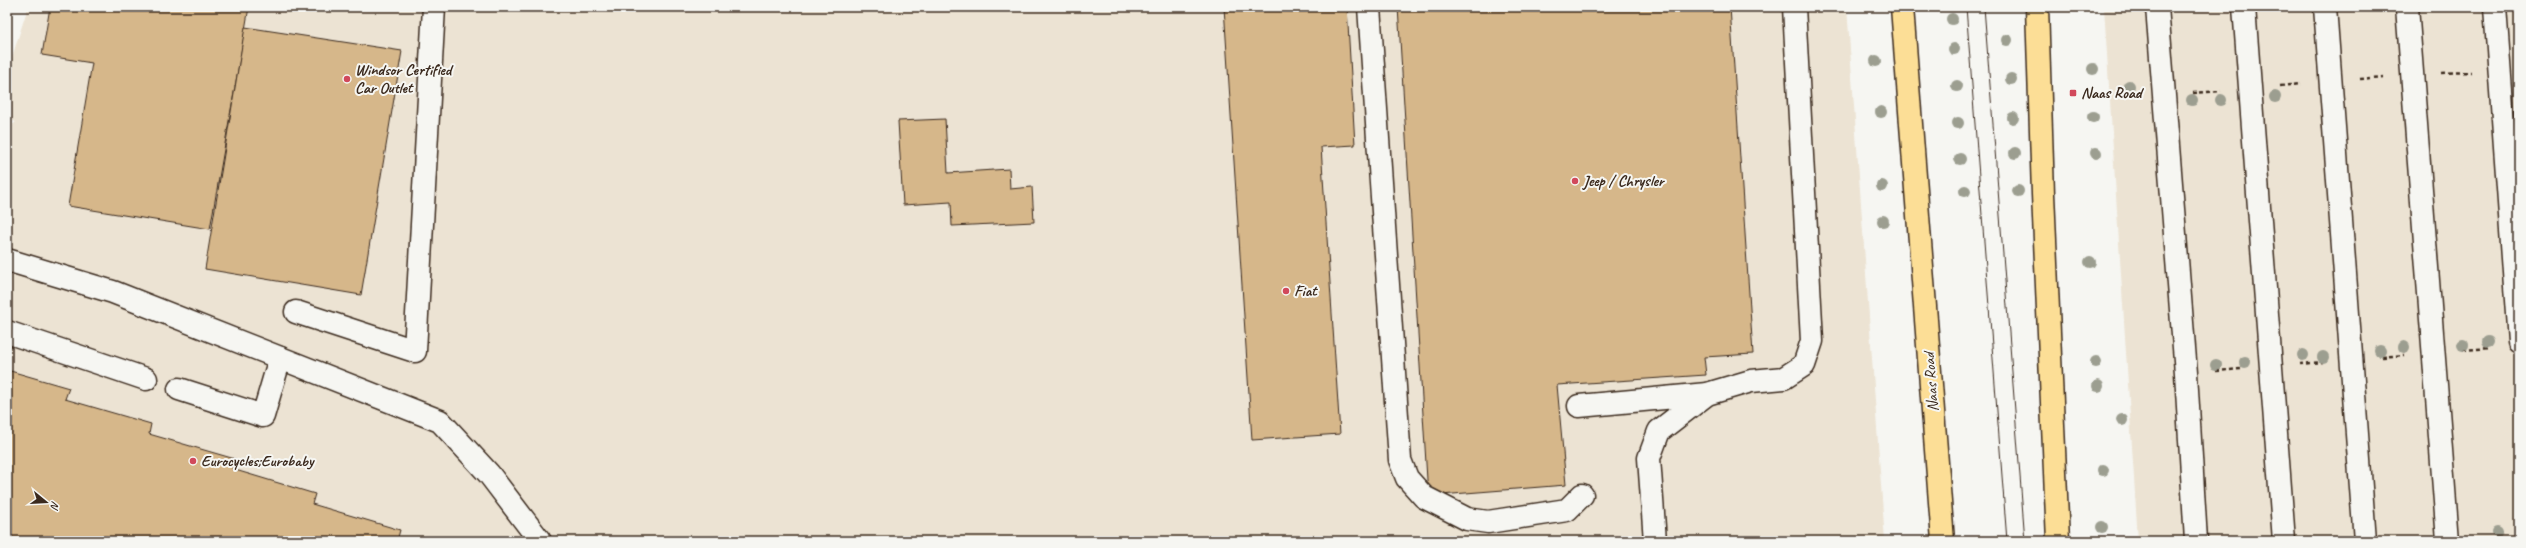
<svg xmlns="http://www.w3.org/2000/svg" width="2526" height="548" font-family="Caveat,sans-serif">
	<rect width="100%" height="100%" fill="#f6f6f2"/>
	<filter id="ink" filterUnits="userSpaceOnUse"><feTurbulence type="fractalNoise" baseFrequency=".025" numOctaves="2"/><feDisplacementMap in="SourceGraphic" scale="8" xChannelSelector="R" yChannelSelector="G"/><feConvolveMatrix kernelMatrix="1 2 1 2 8 2 1 2 1" color-interpolation-filters="sRGB"/></filter>
	<g filter="url(#ink)">
		<!-- built -->
		<g fill="#ece3d3">
			<path d="M28,7H1847L1885,541H7V129L16,122L7,119V73Z"/>
			<path d="M2104,7H2519V541H2138Z"/>
		</g>
		<!-- building -->
		<g fill="#d6b78a" stroke="#3b2a1e">
			<path d="M50,7H249L210,229L68,206L92,63L42,55Z"/>
			<path d="M1224,7H1347L1355,145L1321,147L1340,434L1252,440Z"/>
			<path d="M1398,7H1730L1753,354L1704,357L1706,375L1557,385L1566,485L1428,496Z"/>
			<path d="M245,27L402,51L361,295L205,269Z"/>
			<path d="M945,119L948,173L1009,169L1010,189L1032,187L1034,222L952,226L951,202L903,205L898,121Z"/>
			<path d="M7,370L69,388L65,399L151,424L149,434L235,459L232,469L315,494L312,504L400,530L397,541H7Z"/>
		</g>
		<g fill="none" stroke-linecap="round" stroke-linejoin="round">
			<!-- minor casing -->
			<g stroke="#3b2a1e" stroke-width="25">
				<g id="minor">
					<path d="M1369,7L1400,460L1407,478L1424,497L1467,519L1488,522L1567,510L1582,495"/>
					<path d="M2157,7L2186,373L2196,541"/>
					<path d="M2244,7L2284,541"/>
					<path d="M2325,7L2365,541"/>
					<path d="M2407,7L2448,541"/>
					<path d="M2495,7L2519,342"/>
					<path d="M7,260L113,292L440,421L489,474L540,541"/>
					<path d="M296,312L415,351L434,7"/>
					<path d="M7,332L146,379"/>
					<path d="M179,389L263,416L280,358"/>
					<path d="M1579,406L1707,394"/>
					<path d="M1655,541L1649,458L1659,431L1707,394L1751,381L1784,378L1804,365L1812,341L1794,7"/>
				</g>
			</g>
			<!-- major casing -->
			<g stroke="#3b2a1e" stroke-width="25">
				<g id="major">
					<path d="M1902,7L1943,541"/>
					<path d="M2037,7L2043,194L2058,541"/>
				</g>
			</g>
			<!-- path -->
			<g stroke="#3b2a1e" stroke-width="2.5" stroke-dasharray="4 3" stroke-linecap="butt">
				<path d="M2442,73L2471,72"/>
				<path d="M2360,79L2383,77"/>
				<path d="M2280,86L2301,84"/>
				<path d="M2193,93L2221,91"/>
				<path d="M2463,350L2490,348"/>
				<path d="M2382,357L2404,355"/>
				<path d="M2300,364L2323,362"/>
				<path d="M2216,371L2241,369"/>
			</g>
			<!-- minor -->
			<use href="#minor" stroke="#f6f6f2" stroke-width="22"/>
			<!-- major -->
			<use href="#major" stroke="#fcde96" stroke-width="22"/>
			<!-- tram -->
			<g stroke="#3b2a1e" stroke-width="1">
				<path d="M1966,7L2007,541"/>
				<path d="M1984,7L2025,541"/>
			</g>
		</g>
		<!-- trees -->
		<g fill="#9c9e90">
			<circle cx="1952" cy="19" r="6"/>
			<circle cx="2007" cy="40" r="6"/>
			<circle cx="1954" cy="49" r="6"/>
			<circle cx="1876" cy="61" r="6"/>
			<circle cx="2093" cy="69" r="6"/>
			<circle cx="2011" cy="79" r="6"/>
			<circle cx="1957" cy="86" r="6"/>
			<circle cx="2129" cy="86" r="6"/>
			<circle cx="2275" cy="97" r="6"/>
			<circle cx="2192" cy="100" r="6"/>
			<circle cx="2221" cy="100" r="6"/>
			<circle cx="1881" cy="112" r="6"/>
			<circle cx="2093" cy="117" r="6"/>
			<circle cx="2013" cy="118" r="6"/>
			<circle cx="1958" cy="123" r="6"/>
			<circle cx="2015" cy="153" r="6"/>
			<circle cx="2096" cy="153" r="6"/>
			<circle cx="1960" cy="159" r="6"/>
			<circle cx="1882" cy="186" r="6"/>
			<circle cx="1965" cy="191" r="6"/>
			<circle cx="2018" cy="191" r="6"/>
			<circle cx="1883" cy="221" r="6"/>
			<circle cx="2090" cy="262" r="6"/>
			<circle cx="2488" cy="342" r="6"/>
			<circle cx="2463" cy="345" r="6"/>
			<circle cx="2404" cy="347" r="6"/>
			<circle cx="2380" cy="351" r="6"/>
			<circle cx="2303" cy="355" r="6"/>
			<circle cx="2323" cy="357" r="6"/>
			<circle cx="2096" cy="362" r="6"/>
			<circle cx="2245" cy="362" r="6"/>
			<circle cx="2216" cy="365" r="6"/>
			<circle cx="2098" cy="386" r="6"/>
			<circle cx="2122" cy="420" r="6"/>
			<circle cx="2103" cy="470" r="6"/>
			<circle cx="2102" cy="527" r="6"/>
			<circle cx="2497" cy="532" r="6"/>
		</g>
	</g>
	<!-- markers -->
	<g fill="#d1495b" stroke="#f6f6f2" stroke-width="1.5">
		<circle cx="347" cy="79" r="4"/>
		<rect x="2069" y="89" width="8" height="8" rx="2"/>
		<circle cx="1575" cy="181" r="4"/>
		<circle cx="1286" cy="291" r="4"/>
		<circle cx="193" cy="461" r="4"/>
	</g>
	<g text-anchor="middle" dominant-baseline="central" stroke-width="4" stroke-linejoin="round" paint-order="stroke">
		<!-- poi labels -->
		<g font-size="16" font-weight="bold" fill="#3b2a1e" stroke="#f6f6f2" text-anchor="start">
			<text x="355" y="70">Windsor Certified<tspan x="355" dy="18">Car Outlet</tspan></text>
			<text x="2081" y="93">Naas Road</text>
			<text x="1583" y="181">Jeep / Chrysler</text>
			<text x="1294" y="291">Fiat</text>
			<text x="201" y="461">Eurocycles;Eurobaby</text>
		</g>
		<!-- street labels -->
		<g font-size="16" fill="#3b2a1e" stroke="#f6f6f2">
			<text transform="translate(1931 382) rotate(-94)">Naas Road</text>
		</g>
	</g>
	<!-- margin -->
	<rect width="2526" height="548" fill="none" stroke="#f6f6f2" stroke-width="24"/>
	<rect x="12" y="12" width="2502" height="524" fill="none" stroke="#3b2a1e" stroke-width="1.5" filter="url(#ink)"/>
	<!-- north arrow -->
	<g transform="translate(46 502) rotate(108)" stroke="#f6f6f2" stroke-width="3" paint-order="stroke">
	<path d="M0-3L7 15L0 10L-7 15Z" fill="#3b2a1e"/>
	<text y="-6" font-size="11" font-weight="bold" text-anchor="middle" fill="#3b2a1e">N</text>
	</g>
</svg>
